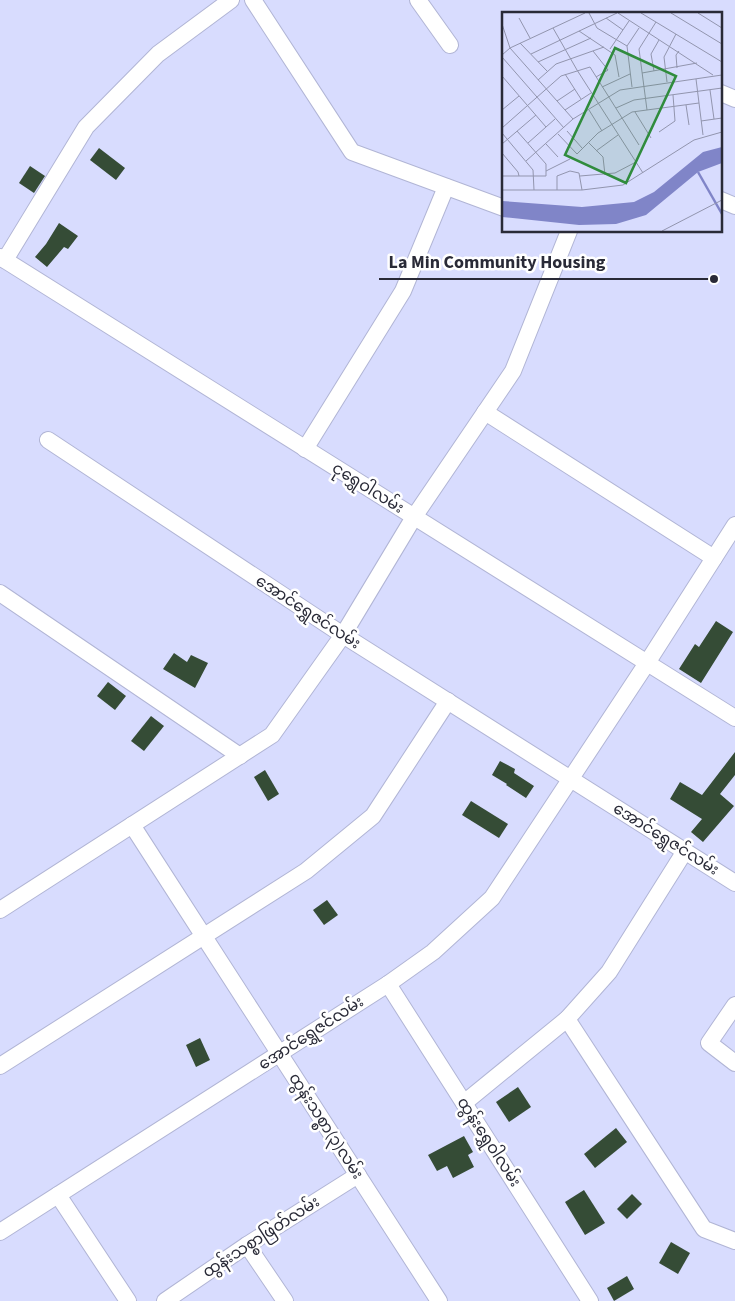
<svg xmlns="http://www.w3.org/2000/svg" width="735" height="1301" font-family="'Source Sans 3','Noto Sans Myanmar',sans-serif">
	<rect width="100%" height="100%" fill="#d8dcfe"/>
	<!-- building -->
	<g fill="#354c36">
		<path d="M99,148L125,168L116,180L90,160Z"/>
		<path d="M30,166L45,176L34,193L19,183Z"/>
		<path d="M59,223L78,236L68,249L64,247L47,267L35,257L46,244Z"/>
		<path d="M716,621L733,632L701,683L679,669L695,644L699,647Z"/>
		<path d="M174,653L187,662L191,655L208,663L195,688L163,669Z"/>
		<path d="M108,682L126,696L115,710L97,696Z"/>
		<path d="M151,716L164,726L144,751L131,741Z"/>
		<path d="M735,752V775L720,794L734,806L703,842L691,832L702,819L670,799L680,782L702,795Z"/>
		<path d="M500,761L515,769L514,773L534,786L526,798L506,785L507,784L492,775Z"/>
		<path d="M265,770L279,794L268,801L254,777Z"/>
		<path d="M471,801L508,824L499,838L462,815Z"/>
		<path d="M327,900L338,915L324,925L313,910Z"/>
		<path d="M200,1038L210,1060L196,1067L186,1045Z"/>
		<path d="M518,1087L531,1107L509,1122L496,1102Z"/>
		<path d="M616,1128L627,1142L595,1168L584,1154Z"/>
		<path d="M464,1136L473,1152L468,1155L474,1167L453,1178L447,1166L437,1171L428,1155Z"/>
		<path d="M584,1190L605,1223L585,1235L565,1202Z"/>
		<path d="M632,1194L642,1204L627,1219L617,1209Z"/>
		<path d="M671,1242L690,1253L678,1274L659,1263Z"/>
		<path d="M627,1276L634,1289L614,1301L607,1288Z"/>
	</g>
	<g fill="none" stroke-linecap="round" stroke-linejoin="round">
		<!-- street casing -->
		<g stroke="#b1b5d5" stroke-width="18">
			<g id="street">
				<path d="M253,0L352,152L504,208"/>
				<path d="M418,0L450,45"/>
				<path d="M721,93L735,99"/>
				<path d="M721,200L735,206"/>
				<path d="M0,257L735,718"/>
				<path d="M5,260L86,127L158,54L231,0"/>
				<path d="M485,412L714,558"/>
				<path d="M48,440L343,635L735,883"/>
				<path d="M305,449L403,291L446,187"/>
				<path d="M0,593L240,756"/>
				<path d="M132,825L439,1301"/>
				<path d="M0,910L272,735L343,635L414,517L513,371L569,231"/>
				<path d="M388,984L590,1301"/>
				<path d="M735,1005L709,1043L735,1063"/>
				<path d="M567,1019L704,1229L735,1241"/>
				<path d="M0,1066L306,871L373,816L448,701"/>
				<path d="M464,1103L567,1019L609,972L685,851"/>
				<path d="M58,1195L128,1301"/>
				<path d="M0,1232L388,984L433,952L492,898L647,663L735,525"/>
				<path d="M247,1245L285,1301"/>
				<path d="M165,1301L247,1245L358,1175"/>
			</g>
		</g>
		<!-- street -->
		<use href="#street" stroke="#fff" stroke-width="16"/>
	</g>
	<g text-anchor="middle" dominant-baseline="central" stroke-width="5" stroke-linejoin="round" paint-order="stroke">
		<!-- street labels -->
		<g font-size="16" fill="#292a37" stroke="#fff">
			<text transform="translate(368 488) rotate(32)">ငုရွှေဝါလမ်း</text>
			<text transform="translate(308 612) rotate(33)">အောင်ရွှေဇင်လမ်း</text>
			<text transform="translate(666 839) rotate(32)">အောင်ရွှေဇင်လမ်း</text>
			<text transform="translate(311 1033) rotate(-33)">အောင်ရွှေဇင်လမ်း</text>
			<text transform="translate(326 1126) rotate(57)">ထွန်းသစ္စာ(၃)လမ်း</text>
			<text transform="translate(489 1142) rotate(57)">ထွန်းရွှေဝါလမ်း</text>
			<text transform="translate(261 1237) rotate(-33)">ထွန်းသစ္စာဖြတ်လမ်း</text>
		</g>
	</g>
	<!-- overview -->
	<g transform="translate(502 12)">
		<rect width="220" height="220" fill="#d8dcfe"/>
		<path d="M220,135V151L196,160L144,203L114,212L77,213L0,205V189L80,195L132,190L152,180L201,140Z" fill="#8085c8"/>
		<path fill="none" stroke="#8085c8" stroke-width="2.5" d="M196,160L220,202"/>
		<path fill="none" stroke="#9295ae" stroke-width="1" d="M87,1L95,16L125,34L130,75M116,1L211,63M139,1L220,50M169,1L220,32M196,1L220,16M17,6L28,26M104,6L121,18M0,12L8,36L71,107M51,16L75,58L141,161M77,19L113,43L117,65M18,31L45,59M125,34L137,16M108,37L127,9M91,39L106,58L94,65M29,42L115,1M0,43L8,36L83,1M0,45L62,116M36,50L89,26M175,56L174,43L177,39M152,59L149,42L157,28M140,61L195,51M63,62L79,87M0,64L44,115M194,67L201,123M36,68L54,52L102,35M165,70L162,45L174,22M100,75L128,62M208,78L212,107M55,89L73,77M184,93L187,113M114,96L132,88L220,76M0,98L17,84M63,98L89,81M87,98L100,119M145,98L137,37L154,10M133,100L149,126M199,109L220,106M0,116L59,64L88,55L137,133M65,119L80,136M157,120L173,109L171,83M0,121L31,158L32,178M56,122L75,142L96,121L130,100L197,91M86,130L101,145L103,163M26,131L53,107M0,132L34,103M44,132L56,145M94,139L116,123M0,141L16,160L17,164M24,149L71,107L118,78L220,63M44,159L68,147M0,164H44V152L15,119M78,164L113,161L134,150M0,178H80M55,178V164L68,159L77,161L80,178L121,173L192,128L220,120M160,219L220,188"/>
		<path fill="#308c3d" fill-opacity="0.15" stroke="#308c3d" stroke-width="2.5" d="M113,36L174,64L124,171L63,143Z"/>
		<rect width="220" height="220" fill="none" stroke="#292a37" stroke-width="2.5"/>
	</g>
	<!-- callouts -->
	<path fill="none" stroke="#292a37" stroke-width="2" d="M714 279L616 279H379"/>
	<circle fill="#292a37" stroke="#fff" stroke-width="2" cx="714" cy="279" r="5"/>
	<g font-size="18" text-anchor="middle" font-weight="bold" fill="#292a37" stroke="#fff" stroke-width="5" stroke-linejoin="round" paint-order="stroke">
		<text x="497" y="268">La Min Community Housing</text>
	</g>
</svg>
